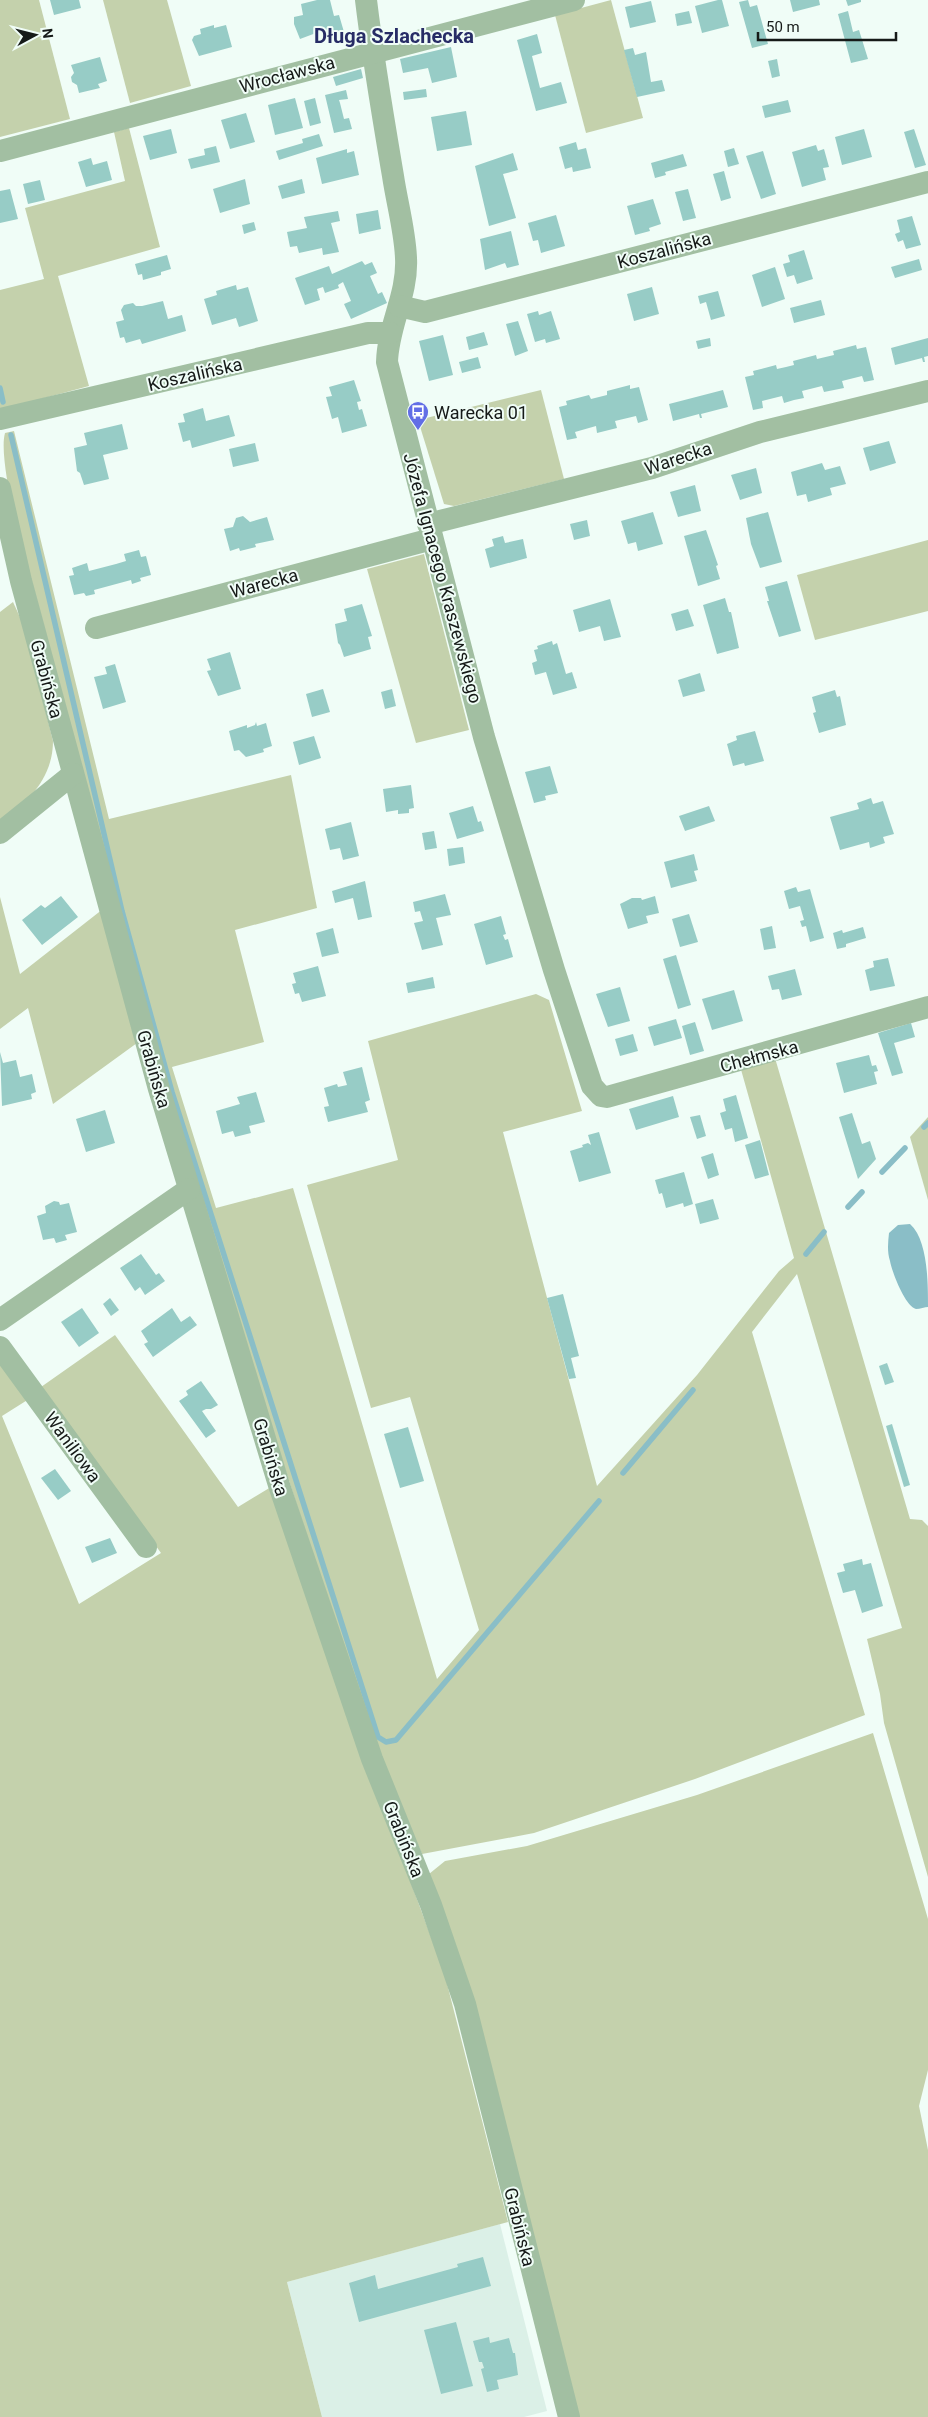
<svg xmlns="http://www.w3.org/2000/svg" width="928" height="2417" font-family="Roboto,sans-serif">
	<rect width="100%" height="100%" fill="#f0fdf7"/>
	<!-- built -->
	<path fill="#dbf0e7" d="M500,2224L547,2411L524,2417H322L287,2282Z"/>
	<!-- green -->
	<g fill="#c4d1ac">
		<path d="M0,0H39L70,119L0,137Z"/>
		<path d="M103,0H167L191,86L130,103Z"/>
		<path d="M611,0L643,118L586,133L555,15Z"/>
		<path d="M129,128L160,247L58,276L89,386L0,410V290L44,279L25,208L125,181L114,132Z"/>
		<path d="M541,390L564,479L454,506L444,504L418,420Z"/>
		<path d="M14,431L109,819L291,775L317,908L235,930L264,1042L172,1067L216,1208L293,1188L437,1679L479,1630L410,1397L371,1408L307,1185L398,1160L368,1041L536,994L549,1000L582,1111L503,1132L597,1486L697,1375L779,1271L794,1258L740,1066L775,1058L910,1519L922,1520L928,1526V1877L884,1723L880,1694L867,1639L902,1628L797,1274L752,1332L865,1715L695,1779L534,1833L422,1854L377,1750L207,1230L15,519C10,497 0,450 5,433Z"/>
		<path d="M928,540V611L815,640L797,575Z"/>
		<path d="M424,554L469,730L416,743L367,569Z"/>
		<path d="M13,602L24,626L53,741C53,778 28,802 0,824V612Z"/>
		<path d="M0,897L20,974L103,909L137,1043L53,1104L28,1008L0,1029Z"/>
		<path d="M928,1117V1200L910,1137Z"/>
		<path d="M115,1335L238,1507L271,1487L355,1732L444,1972L508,2222L287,2282L322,2417H0V1359L29,1399L2,1416L79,1604L161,1553L41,1387Z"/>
		<path d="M873,1733L928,1919V2070L919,2106L928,2150V2417H577L429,1874L445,1861L527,1846L697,1795Z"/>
	</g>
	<!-- water -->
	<path fill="#8abec7" d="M910,1224C928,1240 928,1283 928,1307C925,1307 920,1309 916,1309C905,1306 892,1272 890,1261C887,1252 888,1242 889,1233L898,1225Z"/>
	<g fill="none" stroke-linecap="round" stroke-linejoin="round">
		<!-- stream -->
		<g stroke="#8abec7" stroke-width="5.5">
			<path d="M0,388L3,402"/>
			<path d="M11,435L122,911L172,1092L378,1737L386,1742L396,1740L599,1501"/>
			<path d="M924,1127L928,1123"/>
			<path d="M882,1172L905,1148"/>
			<path d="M848,1207L862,1192"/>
			<path d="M806,1254L824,1232"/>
			<path d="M623,1473L693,1390"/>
		</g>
	</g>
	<!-- building -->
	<g fill="#97ccc6">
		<path d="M50,0H79L81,8L54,15Z"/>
		<path d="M317,0H330L334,16L339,15L344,32L326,37L324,30L300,39L294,24V17L303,15L301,4Z"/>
		<path d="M718,0H722L729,26L702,33L695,6Z"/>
		<path d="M748,0L750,7L757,5L768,44L752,48L739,2Z"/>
		<path d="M790,0H819L820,5L793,12Z"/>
		<path d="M846,0H861V2L848,6Z"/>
		<path d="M651,1L656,22L630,28L625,7Z"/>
		<path d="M689,11L692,23L677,26L675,14Z"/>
		<path d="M848,11L853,32L859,30L868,59L851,63L838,14Z"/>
		<path d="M214,25V28L226,25L232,47L199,56L192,40L194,36L201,34L200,29Z"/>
		<path d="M537,34L542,53L532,56L540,88L561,82L567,103L536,111L517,40Z"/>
		<path d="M451,47L457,77L432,83L428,68L403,73L400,59Z"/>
		<path d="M633,48L635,55L646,52L651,82L662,80L665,91L637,97L624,50Z"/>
		<path d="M100,57L107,81L98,84L100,88L79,93L77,85L72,82L71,77L74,73L71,65Z"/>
		<path d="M777,59L780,76L772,78L768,61Z"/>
		<path d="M361,69L363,78L336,86L333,77Z"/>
		<path d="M426,89L427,97L404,100L403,92Z"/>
		<path d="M346,90L348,99L339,100L340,103L344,119L349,118L352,129L334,133L325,95Z"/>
		<path d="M295,98L303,128L275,135L268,105Z"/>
		<path d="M315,98L321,123L310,126L304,101Z"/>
		<path d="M788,100L791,112L765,118L762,106Z"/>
		<path d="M466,111L472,145L437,151L431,117Z"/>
		<path d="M246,113L255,142L230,149L221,120Z"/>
		<path d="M171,129L177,153L150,160L143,136Z"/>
		<path d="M864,129L872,157L842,165L835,137Z"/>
		<path d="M914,129L926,165L915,168L904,132Z"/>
		<path d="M319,134L323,146L279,160L276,151L303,143L302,139Z"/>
		<path d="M576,142L578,150L586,148L591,168L573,172L572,167L565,169L559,147Z"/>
		<path d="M816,145L818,151L824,149L829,167L823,168L826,180L802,187L792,152Z"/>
		<path d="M216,146L220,162L191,169L188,159L205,155L204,149Z"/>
		<path d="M734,148L739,164L728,167L724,151Z"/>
		<path d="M347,149V153L354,151L359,175L322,184L316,158Z"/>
		<path d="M763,151L776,194L761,199L746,156Z"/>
		<path d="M513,153L518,170L503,174L516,218L489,226L475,166Z"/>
		<path d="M683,154L687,166L665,172L666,175L655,178L651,163Z"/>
		<path d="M91,158L93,165L107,161L112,180L86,187L78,162Z"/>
		<path d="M724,171L731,198L721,201L713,174Z"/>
		<path d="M245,179L250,204L220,213L213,189Z"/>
		<path d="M302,179L305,193L282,199L278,186Z"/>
		<path d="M40,180L45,200L28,204L23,184Z"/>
		<path d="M10,189L18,219L0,223V191Z"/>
		<path d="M688,189L696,218L683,221L675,192Z"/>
		<path d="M653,199L661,224L649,228L650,231L635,235L627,206Z"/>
		<path d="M378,210L381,229L359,234L356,214Z"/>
		<path d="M338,211L340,221L331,223L339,252L323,255L322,248L299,253L297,246L290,247L287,232L307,228L304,217Z"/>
		<path d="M556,215L565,246L541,253L538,240L533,241L528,223Z"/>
		<path d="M912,216L921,245L906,249L903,240L898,242L895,234L900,232L897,220Z"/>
		<path d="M254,222L256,230L244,234L242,225Z"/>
		<path d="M511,231L519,265L507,268L505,263L485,270L480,239Z"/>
		<path d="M804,250L813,279L797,284L794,275L787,277L783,264L790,262L788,255Z"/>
		<path d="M167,255L171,269L161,272V275L143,280L142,274L138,275L135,264Z"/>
		<path d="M919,259L922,270L895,278L891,267Z"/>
		<path d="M362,261L365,265L372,262L377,273L370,276L378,294L382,292L387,303L351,319L344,304L351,301L343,282L338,285L339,288L325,293L323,287L317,289L320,300L305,305L295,278L329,266L332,274Z"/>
		<path d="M775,267L785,299L762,307L752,275Z"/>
		<path d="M236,285L237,290L248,287L258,321L239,327L236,318L212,325L204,299L217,295L216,291Z"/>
		<path d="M652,287L659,314L634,321L627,294Z"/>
		<path d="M718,291L725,316L711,320L706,302L700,304L698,296Z"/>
		<path d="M821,300L825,315L794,323L790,308Z"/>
		<path d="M163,301L168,319L182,315L186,331L142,344L140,339L126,343L124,337L120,338L116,322L124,320L121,310L124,305L133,303L136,306H142Z"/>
		<path d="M538,311L539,315L551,311L560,339L546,343L545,339L535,342L527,314Z"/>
		<path d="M518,321L528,351L515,356L506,324Z"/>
		<path d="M484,332L488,345L469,350L466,337Z"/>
		<path d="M443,335L453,375L429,381L419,341Z"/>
		<path d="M710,338L711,346L698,349L696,341Z"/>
		<path d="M928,338V356L924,357L925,362H923L922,358L895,365L891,348Z"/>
		<path d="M856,345L857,349L866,347L874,380L864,382L862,376L842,381L844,388L824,392L822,386L802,391L804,398L794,400L784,403L782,396L762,401L763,408L753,410L745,377L754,375L753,371L776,365L777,369L786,367L794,365L793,361L816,355L817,359L834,355L833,351Z"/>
		<path d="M478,357L481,368L462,373L459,362Z"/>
		<path d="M354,380L361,401L357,402L359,410L362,409L367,426L342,433L338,417L332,419L326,397L332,396L329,387Z"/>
		<path d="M630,385V389L639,387L648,420L638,423L636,416L615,421L617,428L597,433L596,426L575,432L577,438L567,440L559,407L567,405L566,401L589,395L591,399L607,395V391Z"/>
		<path d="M723,390L728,407L701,414L702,418H700L699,414L673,421L669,404Z"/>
		<path d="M203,408L206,421L229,415L235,436L192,448L190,440L183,442L178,423L185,422L183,414Z"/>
		<path d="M122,424L128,449L103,455L109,479L84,485L80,473L77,471L74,448L87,445L84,433Z"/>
		<path d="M889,441L896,463L870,471L863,448Z"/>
		<path d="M255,443L259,461L233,467L229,449Z"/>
		<path d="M822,463L825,470L840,466L846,484L830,488L832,495L808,502L806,494L797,496L791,472Z"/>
		<path d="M756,468L762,493L740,500L731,475Z"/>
		<path d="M695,485L701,511L678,517L670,492Z"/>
		<path d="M653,512L663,544L638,551L636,542L628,544L621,521Z"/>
		<path d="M768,512L782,562L760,568L751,544L746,518Z"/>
		<path d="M243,516L250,522L267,517L274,540L255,544L256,547L240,551L239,548L230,551L224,529L233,527L236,518Z"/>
		<path d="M587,520L590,536L574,540L570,524Z"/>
		<path d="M706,530L718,565L716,566L720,579L698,586L684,536Z"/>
		<path d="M503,536L505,543L523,539L527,558L490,568L485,549L494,546L492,539Z"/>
		<path d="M139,550L141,557L146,556L151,575L140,578L141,581L132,584L131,580L94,590L95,594L86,596L84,593L74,595L69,576L74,575L72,568L87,563L89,571L116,564L126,561L124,554Z"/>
		<path d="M787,581L801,631L779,637L767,601H769L765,587Z"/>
		<path d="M725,598L729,612H731L739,648L717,654L703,605Z"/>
		<path d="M610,599L621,637L604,641L600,626L579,632L573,610Z"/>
		<path d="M362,604L372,636L368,637L371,649L344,657L340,645L338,643L335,624L347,621L344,609Z"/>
		<path d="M688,609L694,626L676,631L671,614Z"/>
		<path d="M552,641L553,645L557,643L566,674L572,672L577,688L553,695L546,672L535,675L532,663L537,661L534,650L538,649L537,646Z"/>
		<path d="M230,652L241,689L218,696L207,671L211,670L207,659Z"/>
		<path d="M115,664L126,702L103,709L94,677L107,674L105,667Z"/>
		<path d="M700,673L705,691L683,697L678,680Z"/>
		<path d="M323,689L330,712L312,717L306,694Z"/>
		<path d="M392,689L396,706L385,709L381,692Z"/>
		<path d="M835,690L837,697L840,696L846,725L819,733L813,713L816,712L812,697Z"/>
		<path d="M256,722L257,726L266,723L272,746L263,749L264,752L246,757L239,750L234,751L229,731L247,725V728L255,725Z"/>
		<path d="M755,731L764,761L745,766L744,763L733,766L727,744L737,740L736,736Z"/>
		<path d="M314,736L321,758L299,765L293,742Z"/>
		<path d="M550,766L558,793L545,796L546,800L534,803L525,772Z"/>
		<path d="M411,785L414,808L409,809V813L398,814V810L386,812L383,789Z"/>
		<path d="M871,798L873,804L883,801L894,834L883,837L885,843L870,848L869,842L840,850L830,817L859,809L857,803Z"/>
		<path d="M473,806L478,822L481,821L484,831L457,839L449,813Z"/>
		<path d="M709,806L715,821L685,831L679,816Z"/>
		<path d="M351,822L359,856L343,860L340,848L330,850L325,829Z"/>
		<path d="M434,831L437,848L425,850L422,833Z"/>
		<path d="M463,847L465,863L449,866L447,849Z"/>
		<path d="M694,854L698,870L694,871L697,881L671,888L664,862Z"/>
		<path d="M365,881L372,917L358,920L353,898L335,903L332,891Z"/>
		<path d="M796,887L798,892L810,889L824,938L810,942L806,926L802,927L800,921L804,920L800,906L789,909L784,891Z"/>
		<path d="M445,894L451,915L436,918L443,945L422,950L414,923L423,921L420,911L415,912L413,902Z"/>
		<path d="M61,896L78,917L42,945L22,920L41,905L45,908Z"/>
		<path d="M655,896L659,913L646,916L648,923L628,929L620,904L632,898H641L642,900Z"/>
		<path d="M689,914L698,942L680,947L672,919Z"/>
		<path d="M501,916L506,934L503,935L505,940L508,939L513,957L486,965L474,924Z"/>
		<path d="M772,926L776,948L764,950L760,929Z"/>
		<path d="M863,927L866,938L846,944V947L837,949L833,933L842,930L843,933Z"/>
		<path d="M333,928L339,953L322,957L316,933Z"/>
		<path d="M676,955L691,1005L678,1009L663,959Z"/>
		<path d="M888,958L895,986L870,991L865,970L874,967L873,961Z"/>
		<path d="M318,966L326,996L302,1002L299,993L295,994L292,984L296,983L293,973Z"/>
		<path d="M795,969L802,995L782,1000L779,989L772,990L768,976Z"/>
		<path d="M433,977L435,988L408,993L406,983Z"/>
		<path d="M620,987L630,1021L608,1027L596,994Z"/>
		<path d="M734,990L743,1021L712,1030L702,999Z"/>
		<path d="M676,1019L682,1038L654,1046L648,1027Z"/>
		<path d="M695,1022L704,1051L690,1055L682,1026Z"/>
		<path d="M911,1023L915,1037L894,1043L903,1073L892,1076L878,1033Z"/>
		<path d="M633,1034L638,1051L620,1056L615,1039Z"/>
		<path d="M0,1052L3,1063L16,1060L20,1077L32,1074L36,1092L31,1094L32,1099L2,1106Z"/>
		<path d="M869,1055L872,1066L876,1065L878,1071L874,1072L877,1084L844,1093L836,1063Z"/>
		<path d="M362,1067L370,1100L365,1102L368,1112L328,1122L324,1107L329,1106L324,1088L337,1084L338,1087L347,1085L343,1072Z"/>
		<path d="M256,1092L265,1122L249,1126L251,1133L235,1137L233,1131L222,1134L216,1111L240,1104L237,1097Z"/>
		<path d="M736,1095L748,1138L735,1142L732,1128L725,1130L720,1113L726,1111L723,1099Z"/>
		<path d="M673,1096L679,1117L636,1130L629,1109Z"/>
		<path d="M105,1110L115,1143L86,1152L76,1119Z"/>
		<path d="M852,1113L862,1144L870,1141L876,1159L858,1179L839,1117Z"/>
		<path d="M700,1115L706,1136L697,1139L690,1117Z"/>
		<path d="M599,1132L611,1173L579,1182L570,1151L583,1147L582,1145L588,1143L591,1145L588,1135Z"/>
		<path d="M760,1140L769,1175L755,1179L745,1145Z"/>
		<path d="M713,1153L719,1175L708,1179L701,1157Z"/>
		<path d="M684,1172L693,1204L684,1207L683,1203L666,1208L662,1193L659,1194L655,1180Z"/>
		<path d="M713,1199L719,1219L700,1224L695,1204Z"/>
		<path d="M54,1201L59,1202L60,1205L69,1203L77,1232L65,1235L67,1240L56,1243L54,1238L43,1240L37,1216L46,1213L45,1206Z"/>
		<path d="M141,1254L156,1275L159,1273L165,1281L145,1295L140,1287L135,1291L120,1268Z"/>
		<path d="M563,1294L579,1356L571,1358L576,1378L569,1379L547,1298Z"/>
		<path d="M110,1298L119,1310L111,1316L103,1304Z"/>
		<path d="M82,1308L99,1333L79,1347L61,1322Z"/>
		<path d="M172,1308L181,1322L190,1316L197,1325L153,1357L144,1344L148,1342L141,1331Z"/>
		<path d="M887,1363L894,1382L885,1385L879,1366Z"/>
		<path d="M201,1381L218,1405L211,1409H206L202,1411L216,1431L206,1438L179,1401L188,1395L186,1391Z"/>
		<path d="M892,1424L910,1485L904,1487L886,1426Z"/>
		<path d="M408,1427L424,1481L400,1488L384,1434Z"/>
		<path d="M55,1469L71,1491L58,1500L41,1478Z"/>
		<path d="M110,1538L117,1553L92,1563L85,1547Z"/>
		<path d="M862,1559L863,1565L871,1563L883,1606L862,1613L855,1590L843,1593L837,1573L845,1571L843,1564Z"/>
		<path d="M483,2257L491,2286L359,2322L349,2283L375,2275L378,2289L458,2267L457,2264Z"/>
		<path d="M456,2322L473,2386L441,2394L424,2330Z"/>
		<path d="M489,2337L490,2343L509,2338L513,2353H515L518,2375L497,2380L499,2389L487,2392L481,2369L484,2368L482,2362H479L473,2341Z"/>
	</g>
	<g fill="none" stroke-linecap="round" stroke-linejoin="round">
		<!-- minor -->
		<g stroke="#a2bfa2" stroke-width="22">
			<path d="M366,0C373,59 383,117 393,176C397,203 405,231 406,258C408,295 388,325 387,362L484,737L554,970L592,1086L601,1096L607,1097L928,1007"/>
			<path d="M0,151L574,0"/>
			<path d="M399,306L425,312L928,182"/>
			<path d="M0,419L368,333H390"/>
			<path d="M0,488L21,581L159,1089L279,1485L372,1759L431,1905L465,2004L569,2417"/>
			<path d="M428,524L652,468L760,432L928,391"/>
			<path d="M96,628L432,539"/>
			<path d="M0,833L73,774"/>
			<path d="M0,1320L189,1189"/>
			<path d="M0,1347L146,1547"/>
		</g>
	</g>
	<!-- icons -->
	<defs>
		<g id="bus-pin" transform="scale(1.125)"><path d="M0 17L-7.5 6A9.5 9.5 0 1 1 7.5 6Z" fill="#626ee6" stroke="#f0fdf7"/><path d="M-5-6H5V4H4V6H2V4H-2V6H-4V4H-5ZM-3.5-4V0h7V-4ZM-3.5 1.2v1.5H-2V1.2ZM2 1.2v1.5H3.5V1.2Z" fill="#fff"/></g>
	</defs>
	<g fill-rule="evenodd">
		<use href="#bus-pin" x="418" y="412"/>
	</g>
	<g text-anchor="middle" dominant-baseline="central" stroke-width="4" stroke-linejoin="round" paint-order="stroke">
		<!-- street labels -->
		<g font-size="18" fill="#161a18" stroke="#f0fdf7">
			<text transform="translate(287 74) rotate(-15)">Wrocławska</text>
			<text transform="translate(664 250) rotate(-15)">Koszalińska</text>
			<text transform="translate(195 374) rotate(-13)">Koszalińska</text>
			<text transform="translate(678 458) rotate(-18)">Warecka</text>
			<text transform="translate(443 578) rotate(75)">Józefa Ignacego Kraszewskiego</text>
			<text transform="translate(264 583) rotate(-15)">Warecka</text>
			<text transform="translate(47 679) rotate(75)">Grabińska</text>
			<text transform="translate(759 1056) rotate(-15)">Chełmska</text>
			<text transform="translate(154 1069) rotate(74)">Grabińska</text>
			<text transform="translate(73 1447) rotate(54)">Waniliowa</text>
			<text transform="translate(271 1457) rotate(73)">Grabińska</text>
			<text transform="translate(404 1839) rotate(68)">Grabińska</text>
			<text transform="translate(520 2227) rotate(76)">Grabińska</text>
		</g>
		<!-- poi labels -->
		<g font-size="18" fill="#161a18" stroke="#f0fdf7" text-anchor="start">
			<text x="434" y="412">Warecka 01</text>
		</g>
		<!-- quarter labels -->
		<g font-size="20" font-weight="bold" fill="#272c66" stroke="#f0fdf7">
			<text x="394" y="36">Długa Szlachecka</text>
		</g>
	</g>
	<!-- north arrow -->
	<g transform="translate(35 35) rotate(83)" stroke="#f0fdf7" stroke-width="4" paint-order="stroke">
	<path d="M0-4L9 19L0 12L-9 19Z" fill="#161a18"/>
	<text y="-8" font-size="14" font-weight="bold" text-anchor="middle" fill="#161a18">N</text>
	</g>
	<!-- scale -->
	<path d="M758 32v8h138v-8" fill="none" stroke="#161a18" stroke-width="2.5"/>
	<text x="766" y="32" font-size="15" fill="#161a18" stroke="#f0fdf7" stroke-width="4" paint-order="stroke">50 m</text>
</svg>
